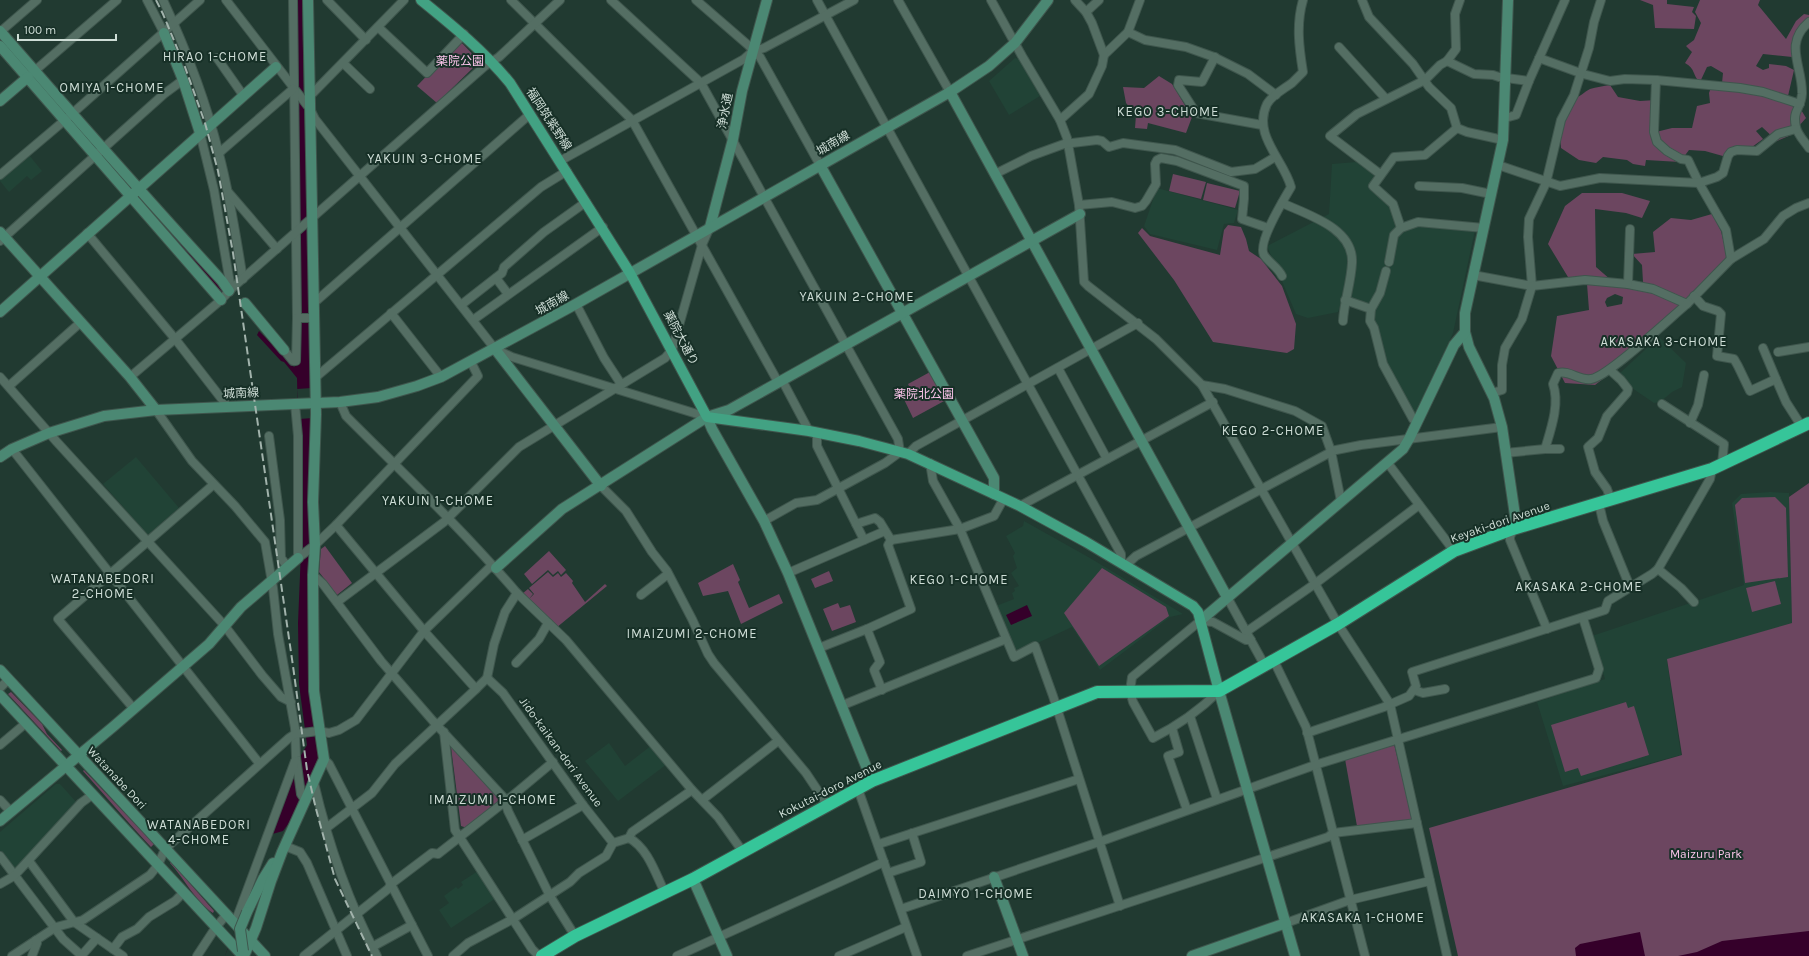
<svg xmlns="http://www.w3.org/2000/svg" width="1809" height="956" font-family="Karla,'Noto Sans JP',sans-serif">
	<rect width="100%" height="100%" fill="#213a31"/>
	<!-- built -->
	<g fill="#214336">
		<path d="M1015,58L1019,59L1040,96L1009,115L989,81Z"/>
		<path d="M29,155L42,171L31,180L27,176L9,192L0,181V178Z"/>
		<path d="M1356,162L1375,175L1370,188L1391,204L1399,227L1414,225L1475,230L1453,333L1417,415L1414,416L1385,362L1373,320L1375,307L1343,298L1338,312L1308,318L1296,314L1267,246L1329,214L1332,164Z"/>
		<path d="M1157,188L1238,210L1234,223L1224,224L1217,250L1150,234L1144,226Z"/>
		<path d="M1659,337L1686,363L1682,387L1672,392L1660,402L1654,403L1632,388L1620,373Z"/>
		<path d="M136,457L179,508L149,534H147L103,484Z"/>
		<path d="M1770,492L1789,493L1792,623L1667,661L1681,755L1563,786L1537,702L1605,679L1592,636L1744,585L1732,503L1741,494Z"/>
		<path d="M1024,521L1090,558L1183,614L1170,617L1100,670L1072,627L1016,653L996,606L1014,599L1012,593L1015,591L1014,588L1019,586L1011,573L1017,568L1013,556L1015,553L1006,536L1023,526Z"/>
		<path d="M609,743L625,766L652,745L667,764L618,801L585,761Z"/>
		<path d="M56,784H60L77,803L15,868L0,852V832Z"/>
		<path d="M478,871L496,898L451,928L439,910L449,903L444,896L456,887L458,889L463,885L461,882Z"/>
	</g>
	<!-- green -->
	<g fill="#6c4660" fill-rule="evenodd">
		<path d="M1640,0H1667V4L1694,7L1692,12L1696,16L1694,29L1655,28L1653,5Z"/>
		<path d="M1700,0H1760L1758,5L1786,39L1796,21L1804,14L1809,15V23L1792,57L1763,54L1756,66L1763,70L1769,68V64L1786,66L1794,70L1788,96L1800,108L1806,118L1791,135L1777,141L1762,127L1756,131L1763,139L1752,147L1733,153L1730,158L1705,151L1689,150L1680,162L1646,160L1645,166L1633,164L1627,160L1603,157L1596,163L1579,160L1561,148L1560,134L1573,99C1580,97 1584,92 1590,89C1596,87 1604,86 1610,85L1618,97L1640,101L1656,100V132L1672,128H1692L1697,106L1710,103L1709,93L1712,85L1722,83L1723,73L1711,66L1707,67L1700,82C1692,75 1696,69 1685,63L1692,52L1686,46L1694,40L1701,23L1695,12Z"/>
		<path d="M460,41L478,60V63L437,103L417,86Z"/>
		<path d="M1159,76L1172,84L1192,117L1186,133L1148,123L1147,129L1135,128L1136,115L1126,103L1123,87L1144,88Z"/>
		<path d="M1173,174L1206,182L1201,199L1169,191Z"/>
		<path d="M1207,183L1240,191L1235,208L1203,200Z"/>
		<path d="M1582,193H1622L1650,201L1642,218L1626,213L1595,209L1596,267L1619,287L1643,282L1642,265L1632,254L1655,252L1653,232L1671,218L1691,220L1712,214L1721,231L1728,260L1620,366L1595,385L1565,383L1551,356L1557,316L1589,310L1587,284L1571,282L1548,244L1565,206ZM1615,294L1623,297L1622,304L1607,307L1605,302L1607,298Z"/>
		<path d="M1228,225L1241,227L1246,239L1249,251L1261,259L1282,286L1296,324L1294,349L1287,353L1213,342L1174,280L1138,233L1142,228L1150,236L1220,255L1224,230Z"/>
		<path d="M930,372L946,400L913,418L900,391L909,386L908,384Z"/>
		<path d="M1809,483V956H1458L1429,828L1682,755L1667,659L1792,623L1789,497Z"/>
		<path d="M1775,497L1786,508L1788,577L1745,583L1735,505L1742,498Z"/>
		<path d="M325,546L352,583L337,595L319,572L321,549Z"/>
		<path d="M549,551L566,570L561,575L558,571L553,575L548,570L532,584L524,574Z"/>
		<path d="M733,564L740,580L738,582L749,608L779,594L783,603L741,624L728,591L703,596L698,583Z"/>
		<path d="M1102,568L1166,607L1169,616L1099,666L1064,613Z"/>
		<path d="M829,571L833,581L815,588L811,579Z"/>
		<path d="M548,572L553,577L558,573L561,577L566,573L573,581L572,583L585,602L605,584L607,586L556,628L522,594L528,589L533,594L529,599L534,594L529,588Z"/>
		<path d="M1775,581L1781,604L1752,612L1746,588Z"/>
		<path d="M838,603L840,608L850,605L856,622L832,631L823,609Z"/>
		<path d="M11,692L42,724L47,734L62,750L61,751L8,694Z"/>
		<path d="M1626,702L1628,708L1634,706L1649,755L1581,776L1578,768L1565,772L1551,725Z"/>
		<path d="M1394,744L1412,818L1411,820L1357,826L1345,759Z"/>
		<path d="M453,746L501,799V803L467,828L461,826L451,747Z"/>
		<path d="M84,770L154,844L151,847C127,822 106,796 83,771Z"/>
		<path d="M171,862L214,911L213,913C195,901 184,878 170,863Z"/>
	</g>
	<!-- water -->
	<g fill="#35002a">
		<path d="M297,0H302L304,111L311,268V543L308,580L318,758L300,801L225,956L300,757L307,745L299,684L298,623L301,551L297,378L284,362L281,361L257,335L259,331L294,367L298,364Z"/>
		<path d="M140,193L224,291L219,295L136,197Z"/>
		<path d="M1027,605L1032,616L1011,625L1006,615Z"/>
		<path d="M1809,931V956H1678L1697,952L1722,941Z"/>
		<path d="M1640,932L1645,956H1576L1575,948L1580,944Z"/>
	</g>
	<!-- pier -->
	<g fill="#213a31">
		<path d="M312,388L313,418L299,419L297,389Z"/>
		<path d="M294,816L240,956H225L269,835L283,831Z"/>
	</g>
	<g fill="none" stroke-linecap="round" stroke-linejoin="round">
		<!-- street casing -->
		<g stroke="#3f564d" stroke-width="10">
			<g id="street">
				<path d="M147,0L164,33"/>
				<path d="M163,0C186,49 206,101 219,154C230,195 236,237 243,279"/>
				<path d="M226,0L310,109L315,119L495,349L512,357L707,417"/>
				<path d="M293,0L297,318"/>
				<path d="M327,0L366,40"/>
				<path d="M511,0L632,120L778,382"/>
				<path d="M611,0L701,83L898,439L900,452L885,463L817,500L796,503L764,521"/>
				<path d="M696,0L748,45L760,57L820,165"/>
				<path d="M817,0L1121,554V563"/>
				<path d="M898,0L950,92"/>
				<path d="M991,0L1022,56L1060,120L1067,138L1079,205L1084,282L1088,286L1156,339L1202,385L1225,389L1295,411L1322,426L1331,451L1341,501"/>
				<path d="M1362,0L1369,17L1413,64L1429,87L1451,108L1457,128L1467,132L1503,140"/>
				<path d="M1086,12L1099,0"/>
				<path d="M1809,22C1783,44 1803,67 1802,94C1801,109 1792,110 1796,127C1797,134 1805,142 1809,148"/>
				<path d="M378,27L427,73L464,34"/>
				<path d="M0,32L37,0"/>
				<path d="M1128,32L1145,40L1186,47L1214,57L1248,74L1276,95"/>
				<path d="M1339,47L1386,99"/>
				<path d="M1104,55L1128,32L1140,0"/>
				<path d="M1215,57L1202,82L1179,80L1178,85L1196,113L1262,125"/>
				<path d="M217,58L243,95"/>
				<path d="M1539,58L1583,74L1610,81L1625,79L1656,80L1740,88L1763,92L1800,104"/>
				<path d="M1447,61L1474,74L1493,75L1499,77L1529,81"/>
				<path d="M343,63L370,89"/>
				<path d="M31,74L117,0"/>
				<path d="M1656,80L1654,132L1657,142L1667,151L1681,159L1688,160L1699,183L1726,230L1731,259"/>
				<path d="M310,96L404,0"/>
				<path d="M1505,118L1516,115L1529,81L1565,0"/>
				<path d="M1060,120L1089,94L1102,66L1104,55L1092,23L1086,12L1075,0"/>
				<path d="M200,133L214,190L231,289"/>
				<path d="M219,153L293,89"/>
				<path d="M560,161L744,59L753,51L764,48L854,0"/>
				<path d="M1498,165L1560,186L1600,178L1699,183L1717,177L1723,173L1728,156L1731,152L1737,150L1757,151L1778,134L1796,129"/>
				<path d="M995,174L1031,156L1064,144L1097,140L1102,141L1109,147L1123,143L1175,150L1231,172L1255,169L1275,157"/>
				<path d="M1380,174L1330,136L1357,114L1425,80L1440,65L1447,61L1456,49L1455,14L1460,0"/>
				<path d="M0,175L65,120L200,0"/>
				<path d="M1419,186L1462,188L1491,194"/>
				<path d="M229,193L277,249"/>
				<path d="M1282,203C1308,215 1354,228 1352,263C1351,283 1344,302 1343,321"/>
				<path d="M1079,205L1112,202L1135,208L1142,206L1146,201L1156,184L1155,164L1157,160L1161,158L1177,161L1244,186V199L1242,219L1268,228"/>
				<path d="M1401,228L1393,204L1373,186L1394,157L1425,155L1457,128"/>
				<path d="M1630,229L1628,284L1653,289L1687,304L1731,259L1764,239L1783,216L1796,208L1809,203"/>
				<path d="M87,233L176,340L228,407"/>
				<path d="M0,241L164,94L183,80"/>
				<path d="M1389,262L1394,235L1401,228L1418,222L1484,228"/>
				<path d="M1473,275L1532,286L1528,237L1529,219L1546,183L1561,120L1574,95L1581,73L1589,48L1594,22L1601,0"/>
				<path d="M1282,276C1278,267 1269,263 1264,255C1257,243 1284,199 1291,187C1284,160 1252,135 1267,104C1272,95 1284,89 1292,83C1296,79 1300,75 1303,72C1299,47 1296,24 1303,0"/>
				<path d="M496,278L508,294"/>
				<path d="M1694,296L1703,306L1718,311L1721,314L1717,356L1734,359L1738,366L1750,391L1776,379L1786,402L1802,427"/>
				<path d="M1345,300L1371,309L1370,321L1374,328L1383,364L1413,419L1417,421"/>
				<path d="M315,302L529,115"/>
				<path d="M576,304L604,358L621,384"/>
				<path d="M461,305L502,273L504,267L544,232L586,202"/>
				<path d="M1371,309L1380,293L1386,271"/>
				<path d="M391,313L441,377"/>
				<path d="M473,320L603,227"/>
				<path d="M1763,348L1776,379"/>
				<path d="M284,350L293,361H296L297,318H315"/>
				<path d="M1778,352L1809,347"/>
				<path d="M1058,368L1107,459"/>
				<path d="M1610,370L1621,380L1628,389L1627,393L1607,416L1598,438L1588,447L1595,472L1607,489L1611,500"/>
				<path d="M0,377L56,441L224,625L262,675L281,697L291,702"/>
				<path d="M130,377L221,300L231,289L485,66L499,57L560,0"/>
				<path d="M316,377L541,187L567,171"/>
				<path d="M782,380L809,431"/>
				<path d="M1202,385L1338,624L1390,704L1447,956"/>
				<path d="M9,386L81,322"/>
				<path d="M1492,393L1502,390V365L1505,348L1522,319L1532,286L1585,280L1628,284"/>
				<path d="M340,402L346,416C404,474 463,530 517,593L505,612L494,644L487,678L476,689"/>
				<path d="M295,404L298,436V558"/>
				<path d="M1662,404L1724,444L1722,464"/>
				<path d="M156,410L192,461L235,506L265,542L273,588L278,634L295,728L296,757L301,794L305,800"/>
				<path d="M1690,423L1698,405L1704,375"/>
				<path d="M817,433V446L856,524L875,518L880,522L891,540L960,529L994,516L1004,498"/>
				<path d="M269,436L280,520L281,558L287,566"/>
				<path d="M12,449L259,763"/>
				<path d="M1545,449C1551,429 1560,404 1553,384L1558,373C1570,370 1579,381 1591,379C1608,377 1670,318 1687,304"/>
				<path d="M1331,451L1361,445L1502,427"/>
				<path d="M1505,453L1545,449H1560"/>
				<path d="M908,454L916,446L1138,323"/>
				<path d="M1387,462L1454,551"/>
				<path d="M930,463L933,481L960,529L1014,657L1035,646L1053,696L1120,906"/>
				<path d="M601,486L626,511L652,552L667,571L692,619L708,654L714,663L806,773L828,806"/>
				<path d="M1599,504L1603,521L1630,587"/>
				<path d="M1020,506L1213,402"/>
				<path d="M856,524L864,540"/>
				<path d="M1513,529L1510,537V540L1547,629"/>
				<path d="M298,558L315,545L336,525L478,376L471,362"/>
				<path d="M1125,566L1136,556L1331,452"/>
				<path d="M1658,569L1681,588L1694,602"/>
				<path d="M788,573L885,531"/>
				<path d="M313,575L323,584L381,661L433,721L504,798L508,811L550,896L575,936"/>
				<path d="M517,593L566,640L692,790L718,817L743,852"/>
				<path d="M641,595L668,574"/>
				<path d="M1227,597L1265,666"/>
				<path d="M337,602L444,522L519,447L665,358L672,350L702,245L710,227"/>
				<path d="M867,629L911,609L888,545L891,540"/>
				<path d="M1246,632L1316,583L1419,505"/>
				<path d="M819,648L867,629L880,662L874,670L882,690"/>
				<path d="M1274,661L1306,727L1365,956"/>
				<path d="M516,663L539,639L548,623"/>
				<path d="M487,678L503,693L583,805L613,843"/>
				<path d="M0,688L8,680"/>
				<path d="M1414,690L1423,693L1445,689"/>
				<path d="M1219,691C1200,710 1177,726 1153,738L1133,702L1130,691L1132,677L1200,621L1213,622L1246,640H1251"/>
				<path d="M843,705L1006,639"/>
				<path d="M134,709L58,619L213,485"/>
				<path d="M1190,716L1217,799"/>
				<path d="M1172,728L1179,752L1168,756L1187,810"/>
				<path d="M444,732L455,830L532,949L539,956"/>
				<path d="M1307,733L1384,707L1409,696L1416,686L1412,672L1605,610L1608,601L1652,574L1658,569L1710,479L1712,469"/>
				<path d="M0,745L26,723"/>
				<path d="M324,759L329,764L428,956"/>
				<path d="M314,783C328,843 348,901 377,956"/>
				<path d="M858,789L917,956"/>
				<path d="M0,800L11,812"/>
				<path d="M702,800L778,741"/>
				<path d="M325,829L372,793L395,764L476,689L424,631L336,525"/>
				<path d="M629,838L632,832L692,790"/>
				<path d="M629,838C648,848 656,875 665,893"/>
				<path d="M522,840L583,805"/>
				<path d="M613,843L629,838"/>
				<path d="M879,844L1079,779"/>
				<path d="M285,846L300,852L307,863L347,956"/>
				<path d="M0,856L63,939L82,956"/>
				<path d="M29,861L74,922L123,956"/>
				<path d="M888,873L921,862L912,833"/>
				<path d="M0,884L14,876L81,803L92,795"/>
				<path d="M901,909L1099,842L1315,765L1596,678L1599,669L1583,618"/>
				<path d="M235,923L295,761"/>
				<path d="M1286,923L1350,900L1430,881"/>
				<path d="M372,947L412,925"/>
				<path d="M113,949L122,937L137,929L149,917L175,901L184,892"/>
				<path d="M82,955L97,938"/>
				<path d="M12,956L56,927L83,920L150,875L158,865L165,849L289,738L295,734L318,731L329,733L339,730L356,720L424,631L490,567L496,568"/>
				<path d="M32,956L37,943L36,940"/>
				<path d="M197,956L216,927L227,914"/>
				<path d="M304,956L388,889L391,884L432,853L438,854L511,797L553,762"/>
				<path d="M453,956L468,943L513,919L570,882L579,873L606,856L613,843"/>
				<path d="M677,956L884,862"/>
				<path d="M839,956L906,927"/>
				<path d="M967,956L1328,837L1333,833L1417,823"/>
			</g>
		</g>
		<!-- secondary casing -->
		<g stroke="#3f564d" stroke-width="12">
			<g id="secondary">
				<path d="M0,31C73,115 147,199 222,281L229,291"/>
				<path d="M164,33L183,80L200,133"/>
				<path d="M0,46L221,300"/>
				<path d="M950,92L1227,597"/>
				<path d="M0,101L28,77"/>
				<path d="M820,165L994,478V494"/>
				<path d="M710,227L733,139L742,91L767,0"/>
				<path d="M0,232L130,377L156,410"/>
				<path d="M245,303L284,350"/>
				<path d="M0,312L276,67"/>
				<path d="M1465,332L1469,347L1494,398L1502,427L1516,522L1513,529"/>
				<path d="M495,349L601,486"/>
				<path d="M707,417L712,429L764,521L788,573L872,781"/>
				<path d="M0,457L12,449L49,433L104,416L156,410L340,402L378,397L417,386L441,377L576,304L950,92L989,66L1015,43L1048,0"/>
				<path d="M496,568L562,509L707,417L729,410L1080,214"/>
				<path d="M1200,621L1403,449L1409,439L1454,345L1465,332V313L1503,140L1508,0"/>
				<path d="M0,670L265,956"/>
				<path d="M1219,691L1295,956"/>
				<path d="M0,695L243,956"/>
				<path d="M0,821L114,726L209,644L241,607L298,558"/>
				<path d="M994,877L1023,956"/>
				<path d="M693,879L727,956"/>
				<path d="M247,912L263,879L273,863"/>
				<path d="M244,956L256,928L271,881L282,852L324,759L314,691L313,575L315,545L313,502L316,414L308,0"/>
				<path d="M1192,956L1286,923"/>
			</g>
		</g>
		<!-- primary casing -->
		<g stroke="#3f564d" stroke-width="12">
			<path id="primary" d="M421,0C453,26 484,51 510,83L630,273L707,417L809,431L859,441L908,454L1020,506L1086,542L1193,606L1198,612L1219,691"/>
		</g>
		<!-- highway casing -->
		<g stroke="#3f564d" stroke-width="14">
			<path id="highway" d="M542,956L575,936L693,879L872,781L1097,692L1219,691L1338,624L1454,551L1513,529L1712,469L1809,423"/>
		</g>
		<!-- street -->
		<use href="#street" stroke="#546e63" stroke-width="8"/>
		<!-- secondary -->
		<use href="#secondary" stroke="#4b8873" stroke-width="10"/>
		<!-- primary -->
		<use href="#primary" stroke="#42a283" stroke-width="10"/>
		<!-- highway -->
		<use href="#highway" stroke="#36c599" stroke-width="12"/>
		<!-- rail -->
		<path stroke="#a2b3ac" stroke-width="2" stroke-dasharray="8 4" stroke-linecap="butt" d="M156,0L163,14L185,67L205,123L218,171L233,253L293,666L307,770L316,809L335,879L372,956"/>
		<!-- secondary-bridge casing -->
		<g stroke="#3f564d" stroke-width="12" stroke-linecap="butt">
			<path id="secondary-bridge" d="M243,951L240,929L247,912"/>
		</g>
		<!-- secondary-bridge -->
		<use href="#secondary-bridge" stroke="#4b8873" stroke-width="10"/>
	</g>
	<g text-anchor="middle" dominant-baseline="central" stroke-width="4" stroke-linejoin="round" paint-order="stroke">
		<!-- park labels -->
		<g font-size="12" fill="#fcc5eb" stroke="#173027">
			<text x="460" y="61">薬院公園</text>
			<text x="924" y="394">薬院北公園</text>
			<text x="1706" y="854">Maizuru Park</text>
		</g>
		<!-- street labels -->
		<g font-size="12" fill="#ceddd6" stroke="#173027">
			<text transform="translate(725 111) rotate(-79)">浄水通</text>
			<text transform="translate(549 119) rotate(57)">福岡筑紫野線</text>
			<text transform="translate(833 143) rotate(-30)">城南線</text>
			<text transform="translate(552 303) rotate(-29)">城南線</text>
			<text transform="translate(681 338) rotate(62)">薬院大通り</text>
			<text transform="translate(241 393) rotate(-2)">城南線</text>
			<text transform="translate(1500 522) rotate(-19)">Keyaki-dori Avenue</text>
			<text transform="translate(561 752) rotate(54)">Jido-kaikan-dori Avenue</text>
			<text transform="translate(117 778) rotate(47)">Watanabe Dori</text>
			<text transform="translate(830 789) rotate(-27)">Kokutai-doro Avenue</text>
		</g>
		<!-- neighbourhood labels -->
		<g font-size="13" letter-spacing="1" fill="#ceddd6" stroke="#173027">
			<text x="215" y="56">HIRAO 1-CHOME</text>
			<text x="112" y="87">OMIYA 1-CHOME</text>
			<text x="1168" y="111">KEGO 3-CHOME</text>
			<text x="425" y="158">YAKUIN 3-CHOME</text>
			<text x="857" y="296">YAKUIN 2-CHOME</text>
			<text x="1664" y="341">AKASAKA 3-CHOME</text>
			<text x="1273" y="430">KEGO 2-CHOME</text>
			<text x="438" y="500">YAKUIN 1-CHOME</text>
			<text x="103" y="578">WATANABEDORI<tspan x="103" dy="15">2-CHOME</tspan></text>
			<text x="959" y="579">KEGO 1-CHOME</text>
			<text x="1579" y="586">AKASAKA 2-CHOME</text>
			<text x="692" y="633">IMAIZUMI 2-CHOME</text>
			<text x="493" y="799">IMAIZUMI 1-CHOME</text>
			<text x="199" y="824">WATANABEDORI<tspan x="199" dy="15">4-CHOME</tspan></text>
			<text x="976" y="893">DAIMYO 1-CHOME</text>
			<text x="1363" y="917">AKASAKA 1-CHOME</text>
		</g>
	</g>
	<!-- scale -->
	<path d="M18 34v6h98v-6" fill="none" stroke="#ceddd6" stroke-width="2"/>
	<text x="24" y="34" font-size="12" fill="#ceddd6" stroke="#173027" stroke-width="3" paint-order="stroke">100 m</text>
</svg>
